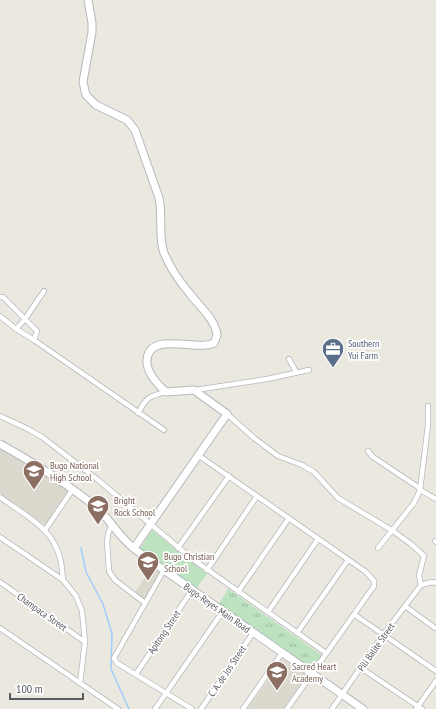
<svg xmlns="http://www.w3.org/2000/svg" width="436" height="709" font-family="'PT Sans Narrow',sans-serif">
	<defs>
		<pattern id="grass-tufts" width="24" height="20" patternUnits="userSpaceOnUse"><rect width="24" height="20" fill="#bce2bf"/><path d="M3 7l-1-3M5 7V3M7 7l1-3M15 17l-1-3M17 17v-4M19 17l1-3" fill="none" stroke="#9cba9f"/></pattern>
	</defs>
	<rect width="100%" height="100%" fill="#ebe9df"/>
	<!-- education -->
	<g fill="#dbd8ce">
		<path d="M0,448L14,455L70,489L45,525L0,493Z"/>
		<path d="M152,566L161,573L146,600L135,592Z"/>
		<path d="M283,659L307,676L283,709H247Z"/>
	</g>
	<!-- grass -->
	<path fill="url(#grass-tufts)" d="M228,589L323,656L313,670L219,604Z"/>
	<!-- pitch -->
	<path fill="#bce2bf" d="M152,530L207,574L196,589L140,549Z"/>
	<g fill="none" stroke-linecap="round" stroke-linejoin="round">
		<!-- stream -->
		<path stroke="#a0ccfb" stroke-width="1.5" d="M81,548L86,572L103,604L112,634L111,669L129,709"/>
		<!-- street casing -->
		<g stroke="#b5b7bc" stroke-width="6">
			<g id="street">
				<path d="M0,297H3L37,331L34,340"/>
				<path d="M0,316L16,329L34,340L164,430"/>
				<path d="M16,329L25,319L44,291"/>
				<path d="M289,359L296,372"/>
				<path d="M195,390L267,379L309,370"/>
				<path d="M138,413C147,397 149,396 166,392"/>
				<path d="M227,414L254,438L278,456L302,465L314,472L338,498L393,531L411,544L424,556L419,575L421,585"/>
				<path d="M0,416L28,429L42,437L98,480L191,558L326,653"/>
				<path d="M368,451L373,457L418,487L420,490L436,499"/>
				<path d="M198,455L366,572L374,581V586L287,709"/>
				<path d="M0,497C17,510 44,524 54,543C61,555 62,567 63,580"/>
				<path d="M112,524L108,534L107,542L109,571L115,580L145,603"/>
				<path d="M45,530L73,489"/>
				<path d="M0,537L63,580L76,596L82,611L85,642L80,683"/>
				<path d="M435,541L436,542"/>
				<path d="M178,548L229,476"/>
				<path d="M378,548L414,503L420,490L428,425V406"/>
				<path d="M164,570L114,658L117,663L192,709"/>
				<path d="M207,570L257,496"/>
				<path d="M0,582L85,642"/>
				<path d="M421,585L432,582L436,583"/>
				<path d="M238,592L289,518"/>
				<path d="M405,606L435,628"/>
				<path d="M268,612L318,539"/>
				<path d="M355,615L436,671"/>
				<path d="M0,628L118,709"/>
				<path d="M297,633L348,560"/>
				<path d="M361,668L422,709"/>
				<path d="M136,674L192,590"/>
				<path d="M155,709L223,611"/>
				<path d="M201,709L253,633"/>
				<path d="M243,709L282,653"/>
				<path d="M332,709L383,635L421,585"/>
				<path d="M416,709L436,681"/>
			</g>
		</g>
		<!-- secondary casing -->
		<g stroke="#b5b8be" stroke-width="9">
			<g id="secondary">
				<path d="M88,0L92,23V32L83,82L86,95L96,105L127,120L135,130L159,198C163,216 158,238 164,253C170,268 180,282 190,294C200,307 215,319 217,335L214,343C199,352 149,330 147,360C146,372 157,384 166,392L194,390L227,414L134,548"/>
				<path d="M0,444C34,463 67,483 97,508C108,518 115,530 125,540C136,552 151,561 164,570L363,709"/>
			</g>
		</g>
		<!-- street -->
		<use href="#street" stroke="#fff" stroke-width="4.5"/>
		<!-- secondary -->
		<use href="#secondary" stroke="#fff" stroke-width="7"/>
	</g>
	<!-- icons -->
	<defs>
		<g id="office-pin" transform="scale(1.15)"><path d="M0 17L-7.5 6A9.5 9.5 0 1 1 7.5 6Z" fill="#5c6f8a" stroke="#fff"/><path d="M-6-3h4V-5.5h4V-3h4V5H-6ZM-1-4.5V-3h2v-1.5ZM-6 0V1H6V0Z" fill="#fff"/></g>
		<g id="school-pin" transform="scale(1.15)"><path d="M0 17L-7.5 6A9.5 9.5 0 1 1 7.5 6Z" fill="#8d6e63" stroke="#fff"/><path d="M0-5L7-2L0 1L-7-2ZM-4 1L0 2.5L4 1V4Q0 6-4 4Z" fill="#fff"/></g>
	</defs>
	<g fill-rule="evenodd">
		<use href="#office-pin" x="333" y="349"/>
		<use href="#school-pin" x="34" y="471"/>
		<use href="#school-pin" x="98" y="506"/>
		<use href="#school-pin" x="148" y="562"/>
		<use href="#school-pin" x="277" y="672"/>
	</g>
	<g text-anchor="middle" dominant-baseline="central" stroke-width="3.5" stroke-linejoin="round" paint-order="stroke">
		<!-- service labels -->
		<g font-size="10" fill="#4e5e75" stroke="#fff" text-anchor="start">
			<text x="348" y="343">Southern<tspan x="348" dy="12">Yui Farm</tspan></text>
		</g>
		<!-- education labels -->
		<g font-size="10" fill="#785e54" stroke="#fff" text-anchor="start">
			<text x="50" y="465">Bugo National<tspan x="50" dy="12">High School</tspan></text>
			<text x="114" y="500">Bright<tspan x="114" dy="12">Rock School</tspan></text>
			<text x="164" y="556">Bugo Christian<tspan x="164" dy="12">School</tspan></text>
			<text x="292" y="666">Sacred Heart<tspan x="292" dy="12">Academy</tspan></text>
		</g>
		<!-- street labels -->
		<g font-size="10" fill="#585b60" stroke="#fff">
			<text transform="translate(217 608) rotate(35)">Bugo-Reyes Main Road</text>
			<text transform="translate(42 612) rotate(35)">Champaca Street</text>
			<text transform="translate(164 632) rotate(-56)">Apitong Street</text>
			<text transform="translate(376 647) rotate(-55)">Pili Balite Street</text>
			<text transform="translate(227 671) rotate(-56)">C. A. de Jos Street</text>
		</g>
	</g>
	<!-- scale -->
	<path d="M10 693v6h73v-6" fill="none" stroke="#585b60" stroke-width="2"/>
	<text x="16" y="693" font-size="12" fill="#585b60" stroke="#ffffff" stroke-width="3" paint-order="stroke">100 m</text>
</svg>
